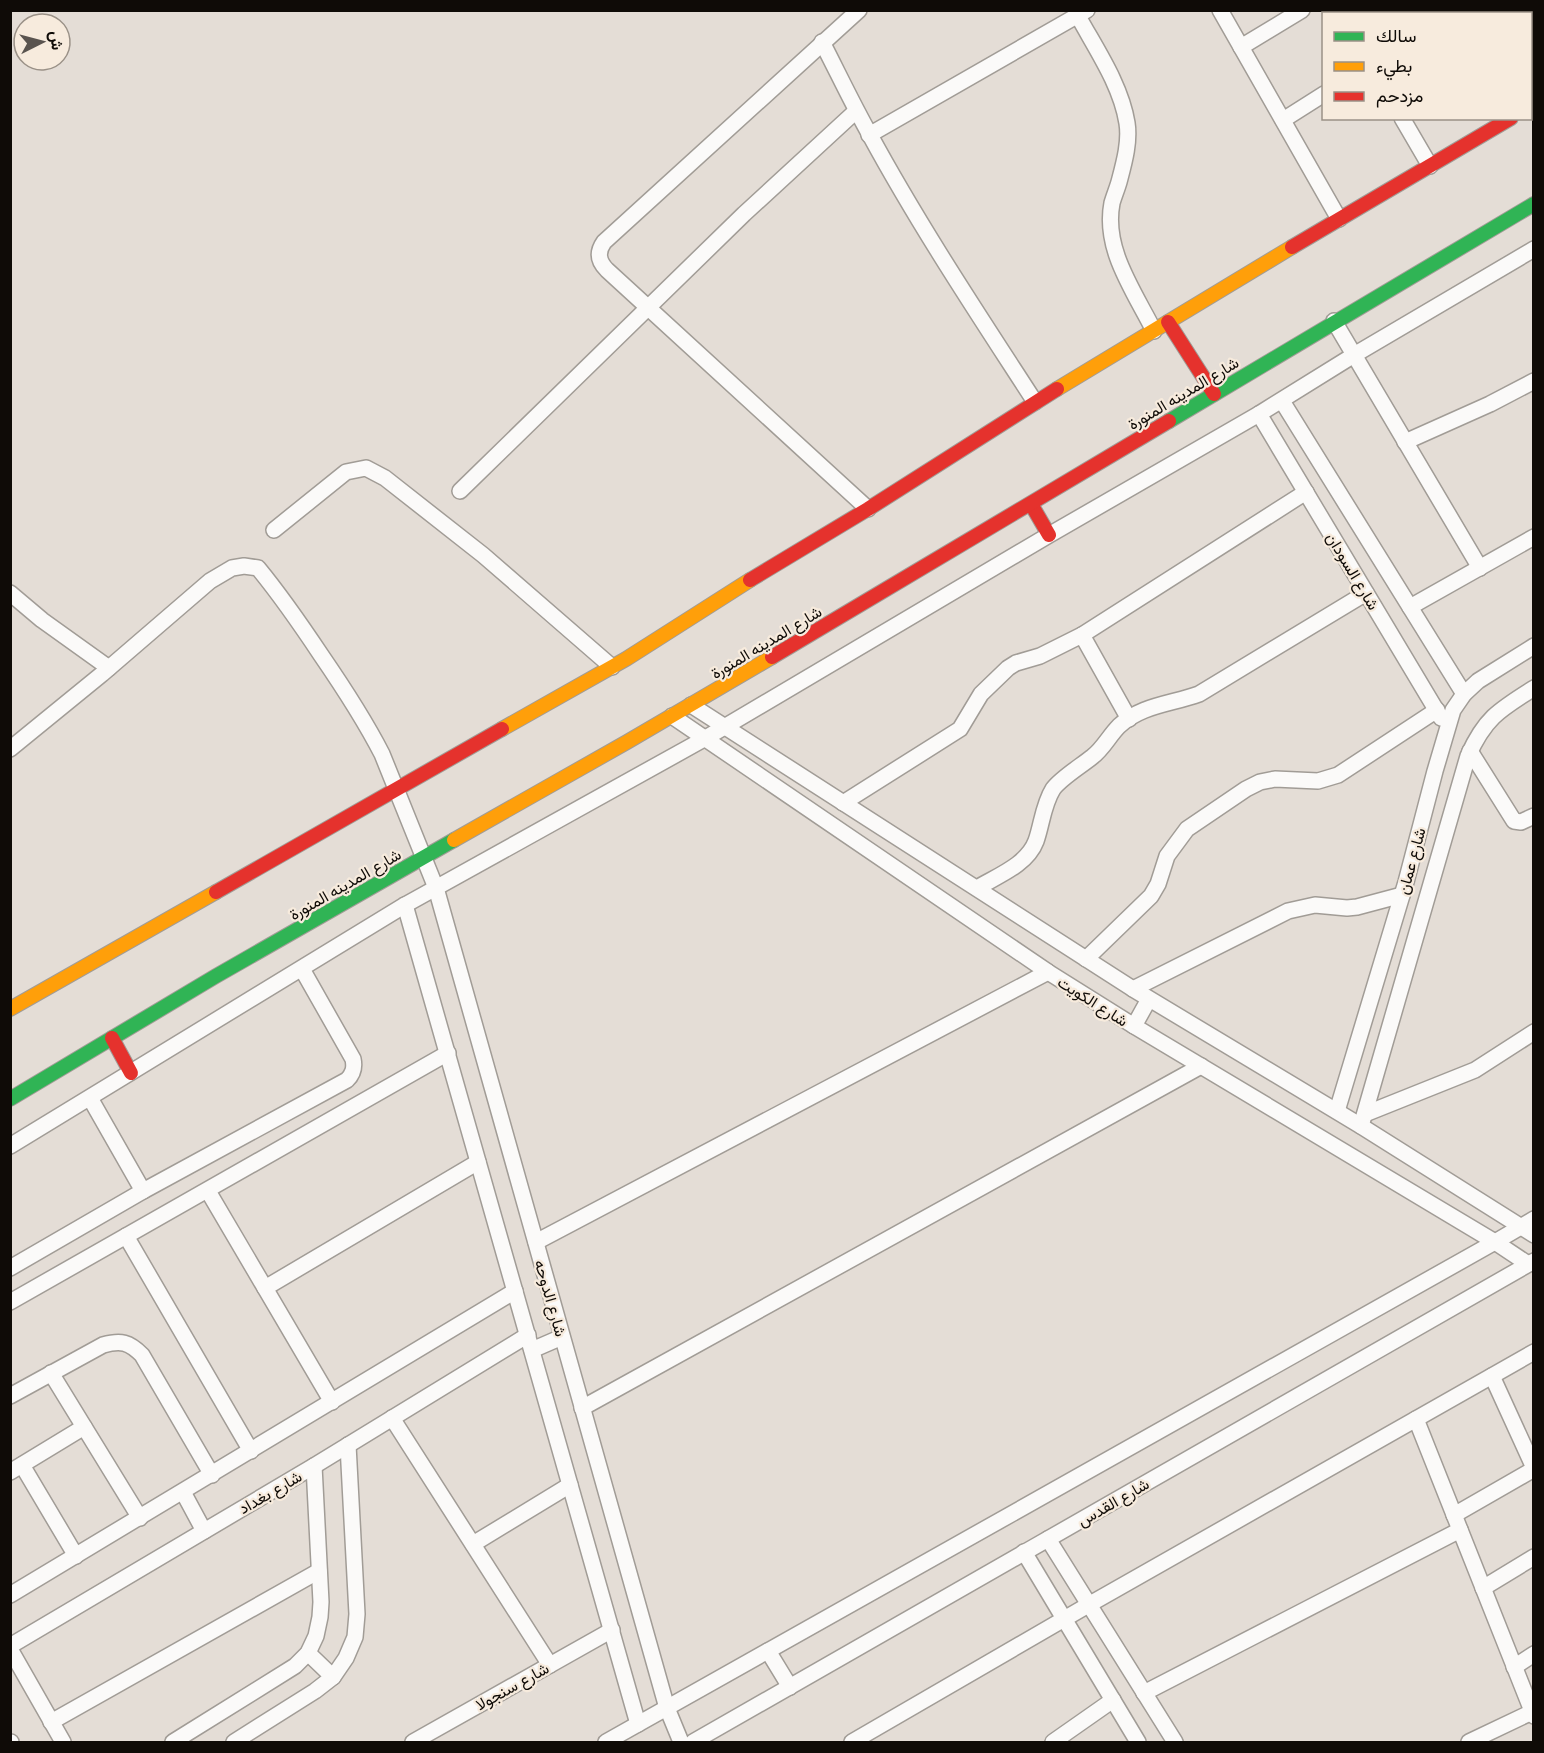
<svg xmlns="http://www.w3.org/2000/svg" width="1544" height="1753" font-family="Ubuntu,Vazirmatn,sans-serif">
	<rect width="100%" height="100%" fill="#e4ddd6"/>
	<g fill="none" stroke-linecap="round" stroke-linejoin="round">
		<!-- street casing -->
		<g stroke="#a19c96" stroke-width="18">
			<g id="street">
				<path d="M859,10L604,242C597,252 598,261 607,270L868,509"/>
				<path d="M1220,10L1339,219"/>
				<path d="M1340,10L1342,14"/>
				<path d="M1466,10L1467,14"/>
				<path d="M1078,16C1096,49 1121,85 1127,123C1130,142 1124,163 1119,182C1117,189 1114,196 1112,203C1103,249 1134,291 1154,331"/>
				<path d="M822,42C838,73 853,105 870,135C920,227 978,314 1035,402"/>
				<path d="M1241,47L1302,10"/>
				<path d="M1402,118L1430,166"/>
				<path d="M1283,120L1324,94"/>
				<path d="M869,135L1087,10"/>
				<path d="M1334,321L1480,568"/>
				<path d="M1282,401L1464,694"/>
				<path d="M1259,414L1441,718"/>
				<path d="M1405,442L1490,404L1534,381"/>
				<path d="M460,491L744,214L856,111"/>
				<path d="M274,530L346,472L366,468L385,478L483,555L612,667"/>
				<path d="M10,593L42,620L109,668"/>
				<path d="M1410,607L1534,537"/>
				<path d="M1082,635L1129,719"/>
				<path d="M691,705L1133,989L1361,1126L1534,1235"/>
				<path d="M672,716L1048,972L1134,1026L1495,1242L1528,1264"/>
				<path d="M10,749L102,674L210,581L232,568L244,566L258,568C281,596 301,625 321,655C343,687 364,719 382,754L436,888L667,1708L681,1742"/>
				<path d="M1470,751L1514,821L1521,822L1534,816"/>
				<path d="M843,803L960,729L981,694L1008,668L1016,663L1040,656L1082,635L1306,492"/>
				<path d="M977,888C997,876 1027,865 1036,841C1042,824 1043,805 1053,789C1061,778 1081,766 1092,757C1103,749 1109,736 1119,726C1141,705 1172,704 1199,694L1366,593"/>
				<path d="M405,905L638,1724"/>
				<path d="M1086,959L1151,896L1158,884L1167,856L1187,829L1246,789L1260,782L1275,779L1318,781L1338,775L1437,710"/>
				<path d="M1133,989L1288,911L1315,905L1347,908L1357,907L1402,895"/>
				<path d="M1134,1026L1149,999"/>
				<path d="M90,1098L143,1191"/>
				<path d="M1337,1111L1406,882L1435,771L1453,710L1464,694L1478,681L1534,646"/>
				<path d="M1365,1114L1475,1070L1534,1032"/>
				<path d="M1361,1126L1468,756C1485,718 1499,710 1534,688"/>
				<path d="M10,1146L405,905L704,739L1049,535L1259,414L1354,355L1534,249"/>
				<path d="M208,1191L332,1402"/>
				<path d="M126,1236L251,1451"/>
				<path d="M536,1242L1048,972"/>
				<path d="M10,1268L143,1191L347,1080C353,1074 355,1068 353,1059L302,969"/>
				<path d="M265,1288L478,1162"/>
				<path d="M10,1302L448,1053"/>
				<path d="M532,1350L562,1337"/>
				<path d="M51,1373L140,1518"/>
				<path d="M1492,1376L1534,1468"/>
				<path d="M10,1396L103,1345C121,1340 129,1342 142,1355L212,1475"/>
				<path d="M582,1408L1201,1066"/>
				<path d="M392,1418L550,1665"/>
				<path d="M1416,1419L1534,1716"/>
				<path d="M22,1465L76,1556"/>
				<path d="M10,1472L84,1427"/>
				<path d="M183,1492L204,1531"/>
				<path d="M1454,1515L1534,1469"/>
				<path d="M1048,1539L1175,1742"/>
				<path d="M473,1544L570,1485"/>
				<path d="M1024,1552L1138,1742"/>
				<path d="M1483,1588L1534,1557"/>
				<path d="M10,1595L515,1291"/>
				<path d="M10,1646L314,1466L528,1335"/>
				<path d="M10,1649L63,1742"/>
				<path d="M768,1651L790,1687"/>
				<path d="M308,1653L333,1677"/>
				<path d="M1514,1667L1534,1654"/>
				<path d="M1144,1693L1460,1530"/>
				<path d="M51,1722L319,1571"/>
				<path d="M10,1742H11"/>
				<path d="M173,1742L295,1666L308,1653L316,1636L320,1617L321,1602L314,1466"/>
				<path d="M234,1742L315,1691L333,1677L346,1658L355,1637L357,1614L348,1445"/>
				<path d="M413,1742L612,1630"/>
				<path d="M606,1742L1495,1242L1534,1219"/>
				<path d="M693,1742L1534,1261"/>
				<path d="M852,1742L1090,1604L1534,1352"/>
				<path d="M1053,1742L1113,1700"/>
				<path d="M1469,1742L1532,1712"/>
			</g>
		</g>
		<!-- fast casing -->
		<g stroke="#a19c96" stroke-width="16">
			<g id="fast">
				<path d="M1169,421L1534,204"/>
				<path d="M10,1099L216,976L454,840"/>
			</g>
		</g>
		<!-- slow casing -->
		<g stroke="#a19c96" stroke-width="16">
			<g id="slow">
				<path d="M1057,389L1292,247"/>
				<path d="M502,729L626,659L750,580"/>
				<path d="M454,840L627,742L772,657"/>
				<path d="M10,1009L216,892"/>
			</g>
		</g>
		<!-- jam casing -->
		<g stroke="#a19c96" stroke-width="16">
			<g id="jam">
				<path d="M1530,107L1534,105"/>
				<path d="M1292,247L1511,118"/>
				<path d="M1168,322L1214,394"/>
				<path d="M1031,504L1049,535"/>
				<path d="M750,580L868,509L1057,389"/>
				<path d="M772,657L1169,421"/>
				<path d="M216,892L502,729"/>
				<path d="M112,1038L131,1073"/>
			</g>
		</g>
		<!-- street -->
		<use href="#street" stroke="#fbfaf9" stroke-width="15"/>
		<!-- fast -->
		<use href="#fast" stroke="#30b455" stroke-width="14"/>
		<!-- slow -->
		<use href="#slow" stroke="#ff9f0a" stroke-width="14"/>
		<!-- jam -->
		<use href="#jam" stroke="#e5322d" stroke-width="14"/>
	</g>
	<g text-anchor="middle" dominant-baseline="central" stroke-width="4.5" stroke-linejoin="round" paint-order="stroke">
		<!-- street labels -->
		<g font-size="16" fill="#0f0b07" stroke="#f7ebdd">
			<text transform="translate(1183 393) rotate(-31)">شارع المدينه المنورة</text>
			<text transform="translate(1353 571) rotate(59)">شارع السودان</text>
			<text transform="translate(766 642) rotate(-31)">شارع المدينه المنورة</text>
			<text transform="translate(1411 861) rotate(-75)">شارع عمان</text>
			<text transform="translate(345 884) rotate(-30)">شارع المدينه المنورة</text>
			<text transform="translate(1093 1001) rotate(32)">شارع الكويت</text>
			<text transform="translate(551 1298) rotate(74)">شارع الدوحه</text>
			<text transform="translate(270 1492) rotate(-30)">شارع بغداد</text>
			<text transform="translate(1113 1502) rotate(-30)">شارع القدس</text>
			<text transform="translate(512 1686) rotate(-29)">شارع سنجولا</text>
		</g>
	</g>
	<!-- border -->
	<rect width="1544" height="1753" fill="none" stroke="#0f0b07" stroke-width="24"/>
	<!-- legend -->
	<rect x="1322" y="12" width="210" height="108" fill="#f7ebdd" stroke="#9a9187" stroke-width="1.5"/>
	<rect x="1334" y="32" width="30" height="9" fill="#30b455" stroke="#9a9187" stroke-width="1.5"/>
	<text x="1376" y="42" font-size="18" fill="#0f0b07">سالك</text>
	<rect x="1334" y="62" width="30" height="9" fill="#ff9f0a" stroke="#9a9187" stroke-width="1.5"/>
	<text x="1376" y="72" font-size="18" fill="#0f0b07">بطيء</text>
	<rect x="1334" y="92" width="30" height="9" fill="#e5322d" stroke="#9a9187" stroke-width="1.5"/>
	<text x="1376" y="102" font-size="18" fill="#0f0b07">مزدحم</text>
	<!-- north arrow -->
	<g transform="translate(42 42) rotate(84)"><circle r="28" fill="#f7ebdd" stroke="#9a9187" stroke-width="1.5"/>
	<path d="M0-4.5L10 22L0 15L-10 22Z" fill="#5a544f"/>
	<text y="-9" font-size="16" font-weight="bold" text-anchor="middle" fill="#0f0b07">ش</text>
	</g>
</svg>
